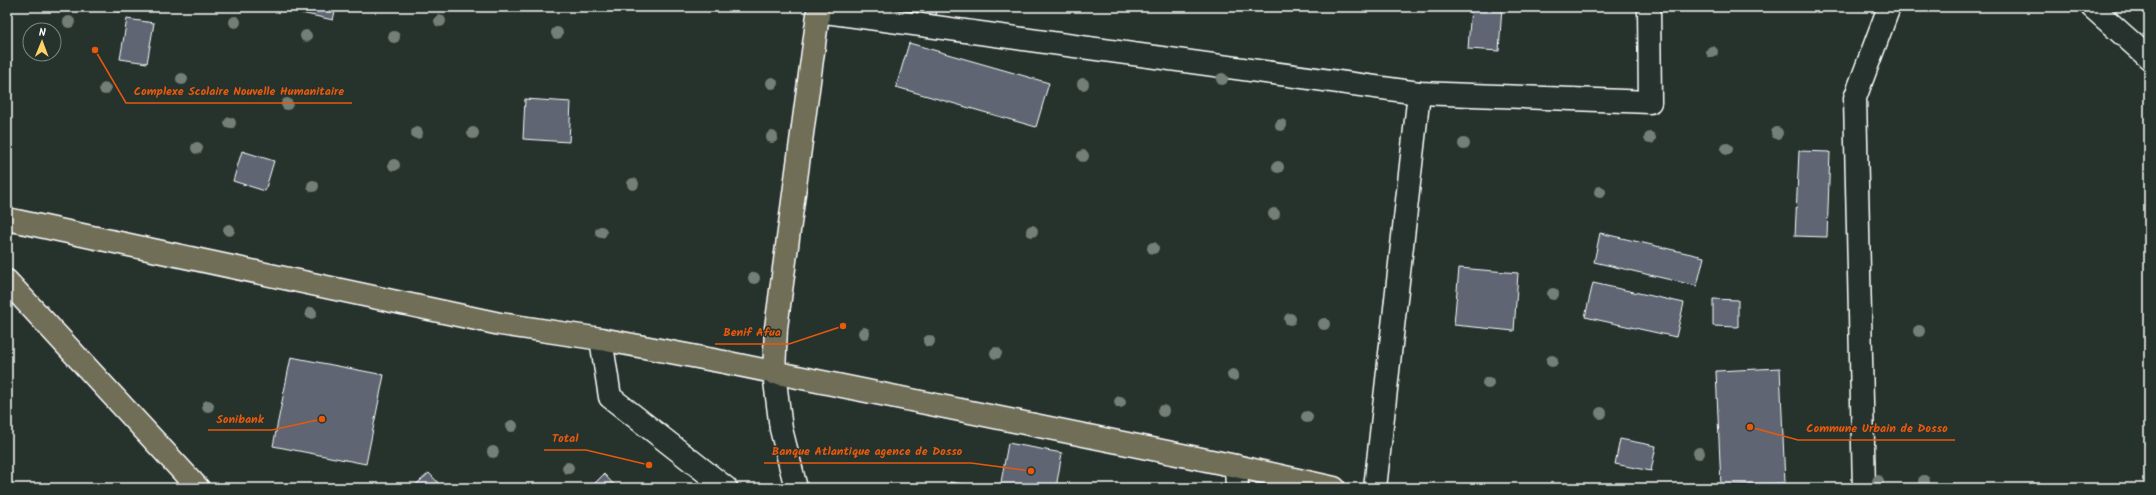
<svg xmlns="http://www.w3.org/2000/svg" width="2156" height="495" font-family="Kalam,sans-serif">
	<rect width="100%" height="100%" fill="#26332d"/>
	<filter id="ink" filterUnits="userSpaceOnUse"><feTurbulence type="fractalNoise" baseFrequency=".025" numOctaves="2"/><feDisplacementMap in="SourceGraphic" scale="8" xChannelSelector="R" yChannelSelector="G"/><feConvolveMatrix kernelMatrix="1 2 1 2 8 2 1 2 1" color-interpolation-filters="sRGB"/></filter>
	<g filter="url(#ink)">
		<!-- building -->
		<g fill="#5e6573" stroke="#fff">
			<path d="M88,7H121L120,12Z"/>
			<path d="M274,7H336L333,20Z"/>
			<path d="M896,7H938L936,15Z"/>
			<path d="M1471,7H1502L1499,51L1468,49Z"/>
			<path d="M127,19L154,23L147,63L120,59Z"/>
			<path d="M909,43L1049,83L1036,127L896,87Z"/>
			<path d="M525,99L571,102L569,142L523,139Z"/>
			<path d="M242,151L274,161L265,191L233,181Z"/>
			<path d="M1799,151L1830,152L1827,237L1795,236Z"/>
			<path d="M1600,233L1704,257L1697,286L1594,262Z"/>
			<path d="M1459,268L1518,273L1514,331L1454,325Z"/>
			<path d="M1593,283L1684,303L1676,337L1585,317Z"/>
			<path d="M1713,299L1738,300V327L1713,326Z"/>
			<path d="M291,357L384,375L366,464L273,446Z"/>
			<path d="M1780,368L1785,483L1721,486L1716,371Z"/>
			<path d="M1620,439L1656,446L1651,471L1615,464Z"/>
			<path d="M1008,443L1062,453L1056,488H1000Z"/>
			<path d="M429,473L443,488H412Z"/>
			<path d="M604,474L617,488H590Z"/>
			<path d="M950,482L984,488H949Z"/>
		</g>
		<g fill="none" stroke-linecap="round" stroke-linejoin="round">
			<!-- minor casing -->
			<g stroke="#fff" stroke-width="25">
				<g id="minor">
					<path d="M2092,7L2149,58"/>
					<path d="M818,11L1419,93L1650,102L1649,7"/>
					<path d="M601,339L610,397L726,488"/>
					<path d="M774,373L781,429L796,488"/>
					<path d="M1236,466L1237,488"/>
					<path d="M1375,488L1419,93"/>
					<path d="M1864,488L1855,98L1889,7"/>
				</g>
			</g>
			<!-- major casing -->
			<g stroke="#fff" stroke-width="25">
				<g id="major">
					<path d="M7,281L198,488"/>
					<path d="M774,373L776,328L819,7"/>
				</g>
			</g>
			<!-- highway casing -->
			<g stroke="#fff" stroke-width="25">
				<path id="highway" d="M7,219L500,324L601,339L724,362L1236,466L1334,488"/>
			</g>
			<!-- minor -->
			<use href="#minor" stroke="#26332d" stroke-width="22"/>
			<!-- major -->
			<use href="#major" stroke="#716e59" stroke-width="22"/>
			<!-- highway -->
			<use href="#highway" stroke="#716e59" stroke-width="22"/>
		</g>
		<!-- trees -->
		<g fill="#737f77">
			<circle cx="440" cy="21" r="6"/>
			<circle cx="69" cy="22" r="6"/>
			<circle cx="235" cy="22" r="6"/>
			<circle cx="557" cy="33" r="6"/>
			<circle cx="306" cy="36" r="6"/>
			<circle cx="394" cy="37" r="6"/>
			<circle cx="1712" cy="52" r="6"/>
			<circle cx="182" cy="79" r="6"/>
			<circle cx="1222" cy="79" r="6"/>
			<circle cx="772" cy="83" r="6"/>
			<circle cx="1083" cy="84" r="6"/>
			<circle cx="105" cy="89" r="6"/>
			<circle cx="287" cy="104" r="6"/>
			<circle cx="230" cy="123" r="6"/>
			<circle cx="1281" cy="125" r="6"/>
			<circle cx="417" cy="133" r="6"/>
			<circle cx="473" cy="133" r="6"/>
			<circle cx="1777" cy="133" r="6"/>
			<circle cx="772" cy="137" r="6"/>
			<circle cx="1650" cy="138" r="6"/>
			<circle cx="1464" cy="144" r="6"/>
			<circle cx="197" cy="148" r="6"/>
			<circle cx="1727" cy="149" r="6"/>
			<circle cx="1083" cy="156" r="6"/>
			<circle cx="394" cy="165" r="6"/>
			<circle cx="1278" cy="167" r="6"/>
			<circle cx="633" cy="184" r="6"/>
			<circle cx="313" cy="186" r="6"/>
			<circle cx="1600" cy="192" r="6"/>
			<circle cx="1274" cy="214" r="6"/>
			<circle cx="229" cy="230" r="6"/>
			<circle cx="1032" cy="231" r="6"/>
			<circle cx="601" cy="232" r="6"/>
			<circle cx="1153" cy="248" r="6"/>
			<circle cx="754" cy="278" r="6"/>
			<circle cx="1553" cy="294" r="6"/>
			<circle cx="311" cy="313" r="6"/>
			<circle cx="1290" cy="319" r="6"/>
			<circle cx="1324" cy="324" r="6"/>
			<circle cx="1919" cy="331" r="6"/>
			<circle cx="864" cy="333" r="6"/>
			<circle cx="929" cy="341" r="6"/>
			<circle cx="996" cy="353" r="6"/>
			<circle cx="1552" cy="361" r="6"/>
			<circle cx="1233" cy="375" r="6"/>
			<circle cx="1488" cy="383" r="6"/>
			<circle cx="1120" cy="402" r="6"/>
			<circle cx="208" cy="406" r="6"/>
			<circle cx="1163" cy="411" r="6"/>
			<circle cx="1601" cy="413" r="6"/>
			<circle cx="1307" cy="417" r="6"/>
			<circle cx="512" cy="426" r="6"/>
			<circle cx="493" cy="452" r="6"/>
			<circle cx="1699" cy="453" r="6"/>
			<circle cx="568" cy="468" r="6"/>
			<circle cx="1878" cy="481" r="6"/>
			<circle cx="1924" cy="481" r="6"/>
		</g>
	</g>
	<!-- callouts -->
	<path fill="none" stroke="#e8590c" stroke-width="1.5" d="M95 50L126 103H352M843 326L789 344H715M322 419L272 430H208M1750 427L1798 440H1955M649 465L586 450H544M1031 471L971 463H764"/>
	<g fill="#e8590c" stroke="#26332d" stroke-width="1.5">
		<circle cx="95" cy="50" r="4"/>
		<circle cx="843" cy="326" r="4"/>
		<circle cx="322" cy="419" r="4"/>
		<circle cx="1750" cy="427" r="4"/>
		<circle cx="649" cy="465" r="4"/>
		<circle cx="1031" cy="471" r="4"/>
	</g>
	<g font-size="12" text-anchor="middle" font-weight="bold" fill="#e8590c" stroke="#26332d" stroke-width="3" stroke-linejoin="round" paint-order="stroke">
		<text x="239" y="95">Complexe Scolaire Nouvelle Humanitaire</text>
		<text x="752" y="336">Benif Afua</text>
		<text x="240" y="423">Sonibank</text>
		<text x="1877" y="432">Commune Urbain de Dosso</text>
		<text x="565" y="442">Total</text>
		<text x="867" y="455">Banque Atlantique agence de Dosso</text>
	</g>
	<!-- margin -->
	<rect width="2156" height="495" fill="none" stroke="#26332d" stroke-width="24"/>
	<rect x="12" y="12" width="2132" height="471" fill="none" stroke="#fff" stroke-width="1.5" filter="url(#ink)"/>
	<!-- north arrow -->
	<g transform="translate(42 42) rotate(1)"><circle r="19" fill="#26332d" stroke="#7d8581"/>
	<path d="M0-3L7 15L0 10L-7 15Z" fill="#ffd166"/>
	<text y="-6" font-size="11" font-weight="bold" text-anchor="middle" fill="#ffffff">N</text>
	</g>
</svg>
